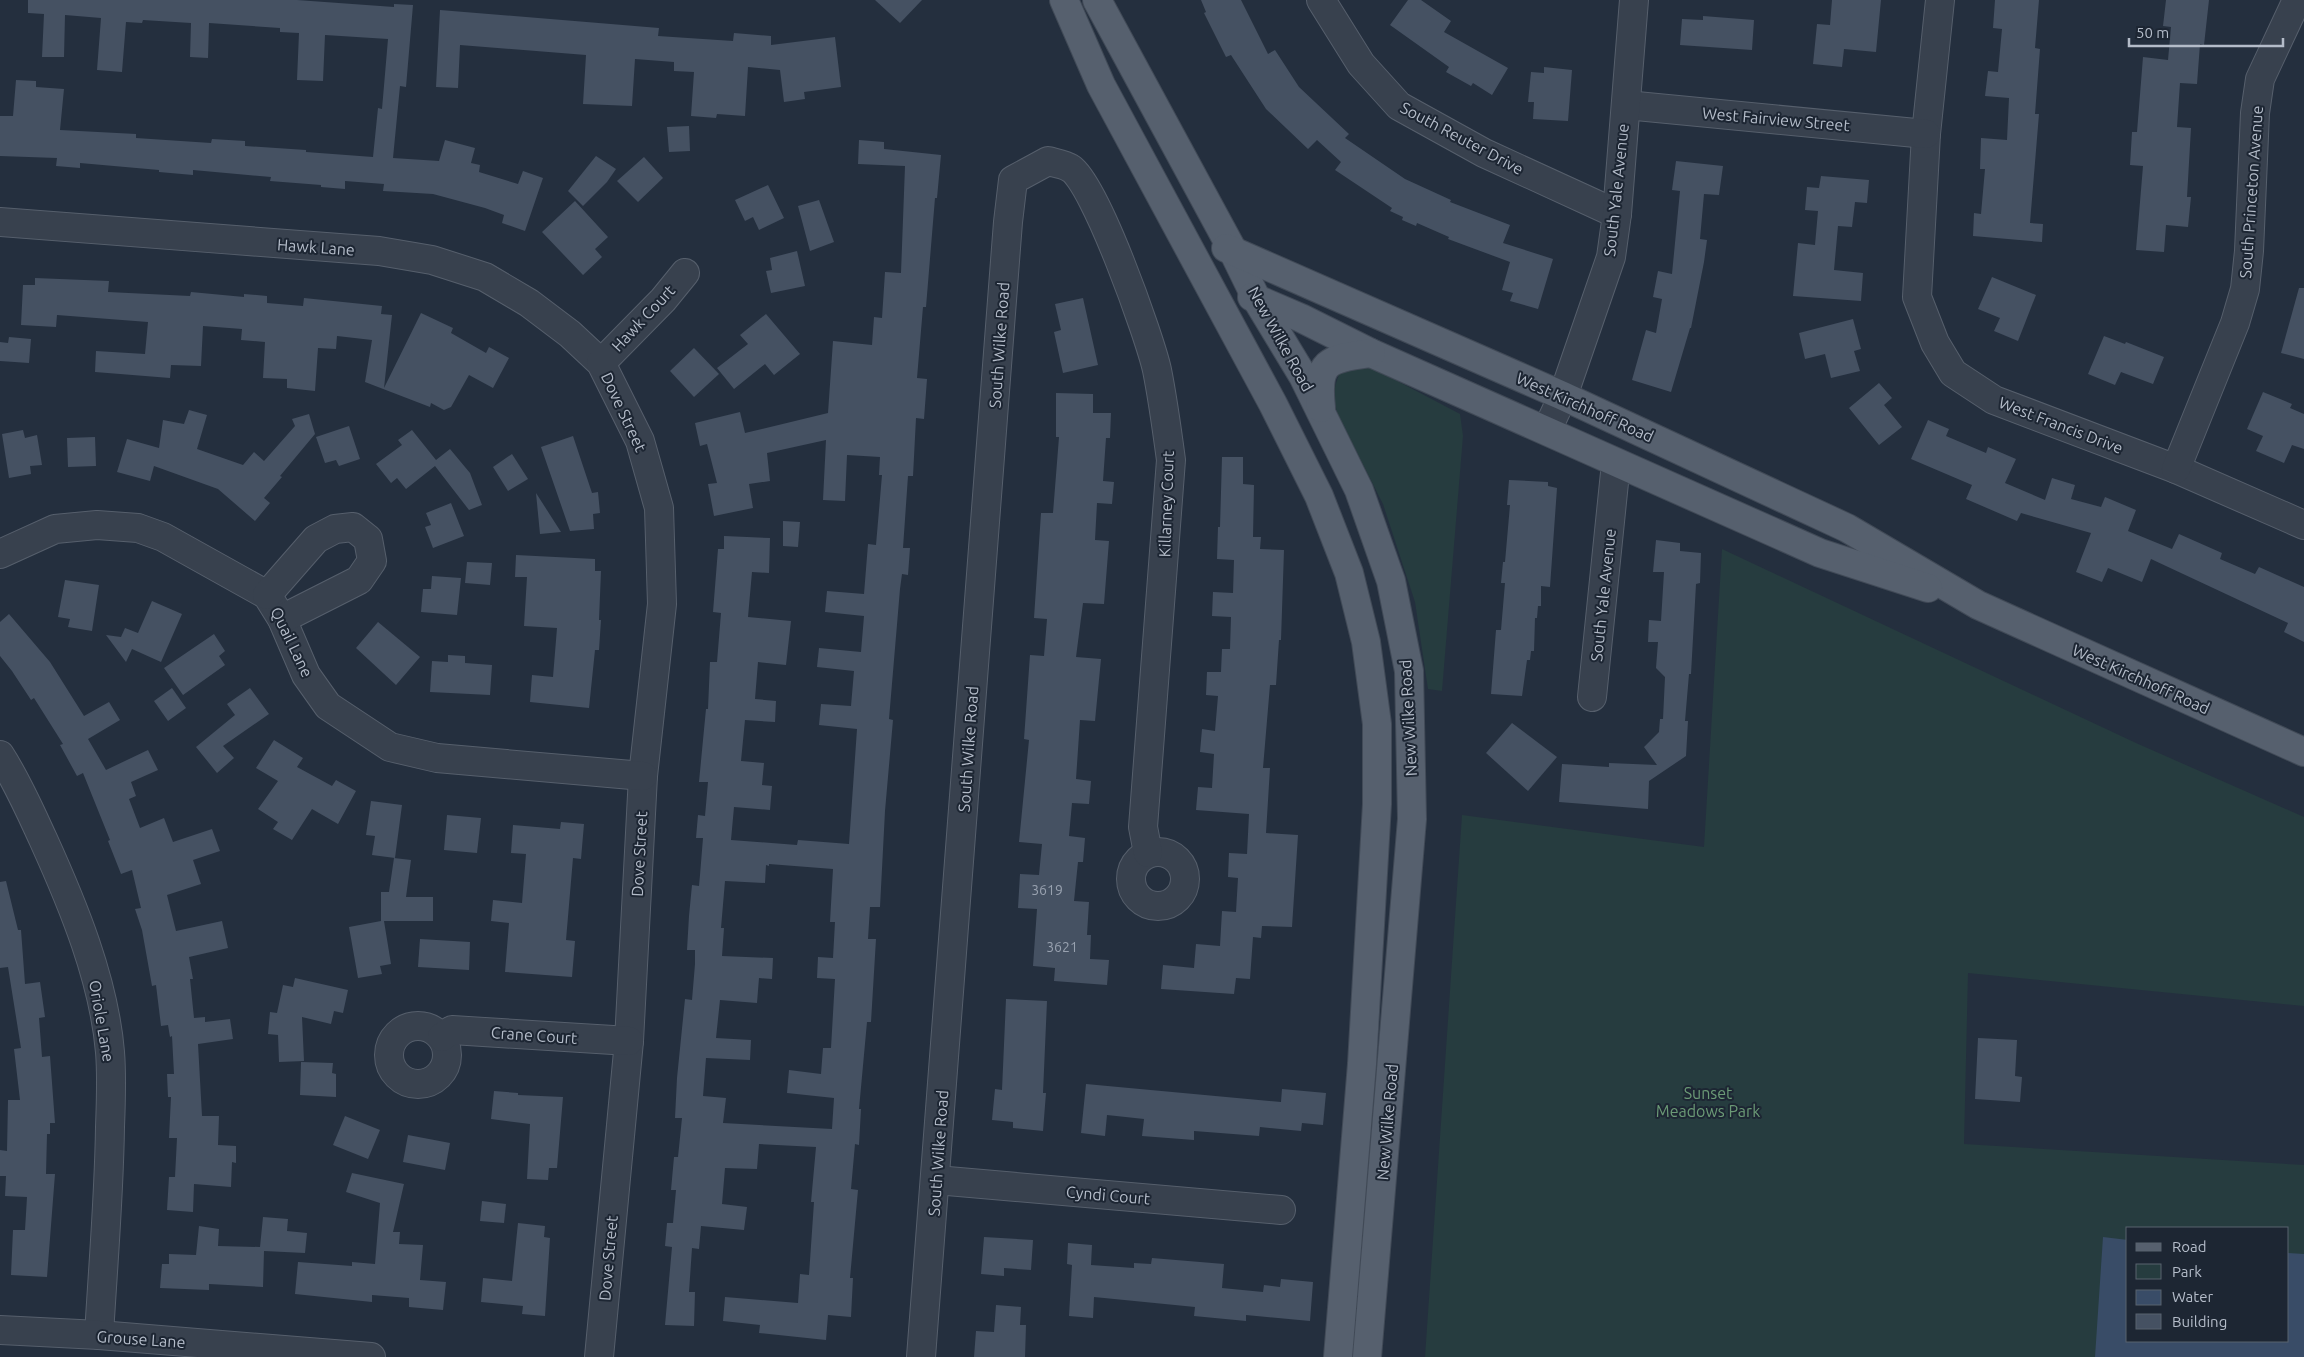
<svg xmlns="http://www.w3.org/2000/svg" width="2304" height="1357" font-family="Ubuntu,sans-serif">
	<rect width="100%" height="100%" fill="#242f3e"/>
	<!-- green -->
	<g fill="#263c3f" fill-rule="evenodd">
		<path d="M1365,364L1460,414L1463,436L1442,691L1428,689L1415,602L1383,504L1338,415L1332,396L1340,371Z"/>
		<path d="M1722,549L2136,743L2304,817V1006L1968,973L1964,1144L2304,1165V1357H1425L1462,815L1704,847ZM2128,1228H2288V1341H2128Z"/>
	</g>
	<!-- water -->
	<path fill="#394c67" d="M2103,1237L2128,1240V1341H2288V1253L2304,1254V1357H2095Z"/>
	<!-- building -->
	<g fill="#455162" fill-rule="evenodd">
		<path d="M28,0H297L394,7V4L413,5L406,87L400,86L393,158L439,161L445,140L475,148L471,163L480,165L479,172L518,184L523,171L543,178L525,231L502,223L504,215L485,208L433,194L383,191L384,184L345,181V189L321,187V185L270,181L271,177L193,170V175L159,172V170L80,163V168L56,166L57,158L0,156V116H13L16,80L36,81V87L64,89L60,130L136,134V138L211,143L212,139L245,141V146L306,150V152L373,157L378,108L382,109L388,39L325,35L323,81L297,80L299,33L280,32V28L209,23L208,58L190,57L191,23L143,20L142,23L126,22L122,72L97,70L101,18L65,15L64,57H42L44,14L28,13Z"/>
		<path d="M875,0H922L900,23Z"/>
		<path d="M1201,0H1241L1268,54L1275,50L1299,87L1349,134L1345,138L1405,179L1451,200L1450,202L1510,225L1503,243L1553,259L1538,309L1510,301L1513,293L1502,290L1510,262L1448,239L1449,237L1417,223L1416,226L1402,220L1403,217L1390,211L1392,208L1335,170L1341,162L1317,140L1308,149L1266,109L1231,55L1226,57L1204,13L1206,12Z"/>
		<path d="M1408,0H1421L1451,21L1444,32L1508,68L1492,95L1473,83L1471,86L1446,72L1449,67L1390,25Z"/>
		<path d="M1832,0H1881L1876,52L1844,49L1842,67L1813,64L1817,24L1830,25Z"/>
		<path d="M1995,0H2039L2035,48L2040,49L2035,114H2039L2030,223L2043,224L2042,242L1973,236L1974,213L1981,214L1985,169H1980L1981,138L2007,140L2009,98L1985,96L1988,71L1998,72L2002,29L1993,28Z"/>
		<path d="M2166,0H2209L2204,45L2200,44L2197,84L2180,83L2177,127L2191,128L2187,197H2191L2188,227L2166,225L2164,252L2136,250L2143,166L2130,165L2132,132H2137L2143,57L2168,60L2171,27L2163,26Z"/>
		<path d="M440,10L659,28L658,36L733,41L734,33L771,36V45L835,37L841,87L804,92L805,99L784,102L780,70L748,67L745,116L717,114L716,118L691,116L694,72L674,71V62L635,59L632,106L583,104L586,55L460,45L458,88L436,87Z"/>
		<path d="M1703,16L1754,20L1752,50L1680,45L1682,19L1703,20Z"/>
		<path d="M1544,67L1572,70L1568,121L1533,119L1534,102H1528L1531,72L1544,73Z"/>
		<path d="M689,126L690,151L669,152L667,127Z"/>
		<path d="M859,140L884,142V149L941,155L937,198H935L926,307H923L917,378L927,379L924,419L916,418L913,476H908L903,548H910L908,575L902,574L900,589L889,719L893,720L885,811L880,907H870L868,939H876L871,1022H867L859,1109H861L859,1145L855,1144L851,1189L858,1190L850,1278H853L851,1317L828,1315L826,1340L759,1333L760,1325L723,1321L725,1297L798,1303L800,1274L809,1275L814,1202H811L816,1147L759,1144L757,1169L725,1168L722,1204L747,1207L744,1230L701,1226L699,1249L692,1248L689,1292H695L694,1326L665,1325L672,1247L665,1246L667,1223H673L676,1190H671L674,1157H678L682,1118H675L677,1078L685,999L692,1000L695,964V950H687L689,916L692,885L699,886L700,875L703,838H696L698,815L705,816L708,782H699L703,740L706,709H708L710,662H717L721,613L713,612L718,549H724V536L770,538L769,573L752,572L748,617L791,621L786,665L758,662L755,699L776,701L775,722L745,720L741,761L764,763L762,785L772,786L770,810L734,807L731,840L797,845L798,840L849,844L857,729L819,725L821,704L851,706L854,671L817,667L819,648L861,652L864,616L825,612L827,591L864,594L868,544L876,545L882,475H879L880,457L847,455L845,501L823,500L826,440L767,453L770,481L749,484L753,508L714,516L708,484L717,483L707,444L700,446L695,423L740,412L745,433L828,413L833,341L872,345L874,317L882,318L885,272L901,273L905,166L858,164ZM769,864L833,869L830,922H835L833,958L818,957L817,978L835,979L831,1048H823L821,1074L789,1070L787,1093L834,1098L832,1129L723,1123L726,1098L703,1096L706,1058L750,1060L751,1040L716,1038L720,1000L757,1003L759,978L772,979L773,958L722,956L724,928H721L725,881L765,883L766,865L769,866Z"/>
		<path d="M596,156L616,169L607,182L583,206L568,191Z"/>
		<path d="M644,157L663,178L638,202L617,181Z"/>
		<path d="M1676,161L1723,166L1719,195L1704,194L1700,239L1707,240L1704,262L1691,328H1690L1671,392L1632,380L1646,330L1656,333L1662,299L1653,297L1658,271L1672,274L1680,191L1672,190Z"/>
		<path d="M1821,176L1869,180L1867,203L1855,202L1852,227L1838,226L1834,270L1863,273L1861,301L1793,296L1798,243L1815,245L1818,211L1805,210L1807,187L1819,188Z"/>
		<path d="M768,185L784,218L759,230L753,217L745,221L735,200Z"/>
		<path d="M819,200L834,242L810,251L798,206Z"/>
		<path d="M575,201L608,237L595,249L602,257L583,275L542,232Z"/>
		<path d="M797,251L805,286L771,293L766,271L772,270L770,258Z"/>
		<path d="M1992,277L2036,295L2018,341L1994,331L2000,318L1978,309Z"/>
		<path d="M35,278L109,281L108,292L190,296L191,292L244,297V294L267,296V303L303,306L304,298L382,306L381,314L392,315L384,388L421,313L453,328L451,333L486,353L489,347L509,358L493,388L469,375L451,407L444,410L431,403L430,407L365,382L372,340L337,336L336,349L318,348L315,391L287,388V379L263,378L265,342L241,340L242,329L203,326L201,366L171,365L170,378L95,372L96,351L145,354L148,322L57,315L56,327L21,325L23,285H35Z"/>
		<path d="M2299,288H2304V359L2281,353Z"/>
		<path d="M1083,298L1098,365L1063,373L1054,332L1061,330L1055,304Z"/>
		<path d="M766,314L800,354L774,375L765,364L734,389L717,368L748,344L740,335Z"/>
		<path d="M1853,319L1861,349L1854,351L1860,371L1831,378L1825,354L1805,359L1799,333Z"/>
		<path d="M2104,336L2125,344L2126,342L2164,357L2153,384L2121,372L2115,385L2088,374Z"/>
		<path d="M9,337L31,339L29,363L0,361V342L8,343Z"/>
		<path d="M694,348L719,374L694,397L670,371Z"/>
		<path d="M1879,383L1892,398L1884,405L1902,427L1879,445L1849,408Z"/>
		<path d="M2263,392L2292,404L2290,408L2304,414V449L2292,445L2284,463L2256,451L2263,436L2247,429Z"/>
		<path d="M1056,393L1093,394V413H1111L1110,438H1106L1103,481L1114,482L1112,504L1097,503L1095,540L1109,541L1104,604L1083,603L1076,657L1101,659L1095,721L1080,720L1076,779L1091,781L1089,804L1072,803L1069,836L1085,838L1083,862H1078L1074,901L1089,902L1087,935H1091L1090,959L1109,960L1107,985L1054,981L1055,968L1033,966L1037,909L1018,908L1020,874L1039,875L1042,844L1019,842L1029,740L1024,739L1030,655L1044,656L1047,619L1034,618L1041,513H1053L1059,437H1056Z"/>
		<path d="M189,410L207,415L197,449L243,465L254,452L264,461L295,426L292,419L309,414L315,434L280,476L282,477L264,498L270,503L255,521L218,489L154,466L150,481L117,472L127,439L159,448L163,420L184,424Z"/>
		<path d="M1928,420L1949,429L1946,436L1986,453L1988,447L2016,459L2005,483L2045,500L2052,478L2075,485L2071,499L2101,507L2105,497L2136,510L2128,531L2172,549L2179,534L2222,553L2220,559L2255,574L2259,567L2304,587V642L2284,632L2288,623L2151,559L2142,582L2108,568L2102,582L2076,572L2091,533L2021,513L2017,521L1966,499L1972,485L1911,459Z"/>
		<path d="M349,426L360,459L339,466L336,460L325,463L316,437Z"/>
		<path d="M23,430L25,438L37,435L42,465L30,466L31,474L9,478L2,434Z"/>
		<path d="M412,430L436,460L450,449L470,473L482,505L469,510L435,466L406,489L397,478L391,483L376,464L402,445L398,440Z"/>
		<path d="M573,436L592,493L598,492L600,513L593,514L594,529L570,531L541,447Z"/>
		<path d="M95,437L96,466L68,467L67,438Z"/>
		<path d="M512,454L528,479L508,491L493,467Z"/>
		<path d="M1222,457H1243V484L1254,485L1253,537H1261L1260,549L1284,550L1281,640H1279L1276,685H1270L1263,768H1270L1266,833L1298,835L1292,927L1262,926L1261,938L1253,937L1250,979L1236,978L1234,994L1161,989L1163,965L1194,968L1196,944L1220,946L1222,911L1236,912L1238,878L1228,877L1229,853L1247,854L1249,814L1196,810L1198,787L1212,788L1214,754L1200,752L1202,729L1215,731L1218,696L1206,695L1207,672H1221L1222,649H1230L1231,617L1212,616L1213,592L1233,593L1234,560L1217,559L1218,527H1220Z"/>
		<path d="M1509,480L1548,482V486L1557,488L1550,587L1541,586V606H1538L1537,618H1535L1534,651H1531L1530,660H1527L1522,696L1491,694L1496,630H1501L1505,583H1501L1503,562H1505L1510,505H1507Z"/>
		<path d="M536,493L561,532L540,534Z"/>
		<path d="M451,503L464,536L433,548L425,527L431,525L426,513Z"/>
		<path d="M783,521L800,522L798,547L783,546Z"/>
		<path d="M1656,540L1680,543V551L1701,553L1700,583L1696,584L1691,674H1689L1685,721H1688L1686,756L1649,781L1648,809L1559,802L1562,764L1609,767V763L1657,765L1644,747L1659,732L1660,719H1663L1665,677L1656,668L1658,642H1648L1649,620L1661,621L1664,572H1653Z"/>
		<path d="M516,555L595,559V571H601L599,620H601L599,650H595L589,708L530,702L532,675L553,677L557,628L524,626L527,577H515Z"/>
		<path d="M467,562L492,563L490,585L465,583Z"/>
		<path d="M432,576L461,578L457,615L421,612L423,589H431Z"/>
		<path d="M65,580L99,585L92,631L68,627L70,619L58,617Z"/>
		<path d="M152,601L182,614L161,662L132,649L126,662L106,635L121,637L125,628L138,633Z"/>
		<path d="M9,614L50,662L84,716L109,702L120,720L88,739L106,770L148,750L158,770L131,782L136,796L129,799L140,828L164,818L173,842L212,829L220,851L193,860L201,884L167,895L176,931L222,921L228,948L189,957L193,979H190L194,1018L205,1017V1022L230,1019L233,1039L198,1044L202,1116H219L218,1145L236,1146V1163L232,1162L231,1187L194,1184L193,1212L167,1210L169,1177H175L177,1138H169L171,1097H168L167,1074H174L172,1036L170,1037L168,1025L161,1026L156,985L152,986L142,930L135,909L141,908L132,870L121,874L108,841L110,840L83,773L77,776L60,745L63,744L34,698L31,700L12,671L0,656V622Z"/>
		<path d="M378,622L420,657L396,685L356,648Z"/>
		<path d="M214,634L225,651L219,656L225,665L183,695L164,668Z"/>
		<path d="M448,655L465,656V663L492,665L490,695L430,692L432,661L448,662Z"/>
		<path d="M172,688L186,708L168,721L154,701Z"/>
		<path d="M250,688L269,714L223,746L234,758L217,773L196,747L235,715L227,704Z"/>
		<path d="M1512,723L1557,757L1528,791L1486,753Z"/>
		<path d="M274,740L303,758L297,767L332,786L336,780L356,791L338,824L312,809L292,840L273,829L278,822L258,809L278,781L256,768Z"/>
		<path d="M371,801L402,805L395,858L372,855L375,836L366,835Z"/>
		<path d="M447,815L481,818L477,853L444,850Z"/>
		<path d="M561,822L584,824L581,859L573,858L566,940L575,941L572,977L505,972L509,923L491,921L493,900L522,903L526,854L511,853L513,825L560,829Z"/>
		<path d="M394,858L411,860L406,897H433V921H384L391,964L380,966L382,974L358,978L349,927L381,921V892H389Z"/>
		<path d="M6,881L18,930H21L25,984L40,982L45,1017L39,1018L42,1057L50,1056L55,1123H50V1134H47L46,1174H55L47,1277L11,1275L13,1230H25L27,1197L5,1196L6,1176H0V1150L7,1151L8,1100H20L14,1049L21,1048L8,967L0,968V882Z"/>
		<path d="M420,939L470,942L469,970L418,967Z"/>
		<path d="M295,978L348,990L343,1013L334,1011L331,1024L302,1017L304,1061L279,1062L278,1035L268,1034L270,1012L277,1013L283,985L293,987Z"/>
		<path d="M1006,999L1047,1001L1043,1093H1046L1043,1131L1013,1128V1122L992,1120L995,1089L1002,1090Z"/>
		<path d="M1978,1038L2017,1040L2015,1076L2022,1077L2020,1102L1975,1099Z"/>
		<path d="M301,1062L333,1063L332,1073L336,1074V1097L300,1095Z"/>
		<path d="M1086,1084L1281,1102L1282,1089L1326,1093L1323,1125L1302,1123L1301,1131L1260,1127L1259,1136L1194,1131V1140L1142,1136L1144,1119L1107,1115L1105,1136L1081,1133Z"/>
		<path d="M494,1091L518,1093V1095L563,1097L557,1168H549L548,1180L527,1179L530,1124L491,1119Z"/>
		<path d="M345,1116L380,1130L368,1159L333,1145Z"/>
		<path d="M408,1135L450,1143L445,1170L403,1162Z"/>
		<path d="M352,1173L404,1184L393,1232H400L399,1244L423,1245L420,1280L446,1282L443,1310L409,1307V1298L372,1295V1302L295,1294L298,1262L352,1266V1262L375,1264L380,1203L346,1192Z"/>
		<path d="M482,1201L506,1204L504,1223L480,1221Z"/>
		<path d="M263,1217L288,1219L287,1231L307,1233L305,1253L264,1251L263,1287L209,1284V1290L160,1288L162,1264H169V1254L196,1255L199,1226L219,1229L218,1246L260,1247Z"/>
		<path d="M518,1223L545,1226L544,1237L550,1238L545,1316L522,1314L523,1306L481,1302L483,1278L512,1281Z"/>
		<path d="M984,1237L1033,1240L1031,1270L1004,1268V1276L981,1274Z"/>
		<path d="M1068,1243L1092,1245L1091,1265L1134,1268V1263L1151,1264L1152,1258L1224,1264L1222,1288L1263,1292L1264,1285L1280,1287L1281,1279L1313,1282L1310,1321L1246,1315V1321L1194,1316L1195,1307L1094,1297L1093,1318L1069,1316L1072,1265L1067,1264Z"/>
		<path d="M996,1305L1021,1307L1020,1325H1026L1025,1357H974L976,1331L994,1332Z"/>
	</g>
	<g fill="none" stroke-linecap="round" stroke-linejoin="round">
		<!-- minor casing -->
		<g stroke="#565f6c" stroke-width="30">
			<g id="minor">
				<path d="M1321,0L1361,64L1399,106L1484,153L1617,214"/>
				<path d="M1940,0L1926,134L1917,297L1935,343L1953,373L1994,400L2176,469L2304,525"/>
				<path d="M1626,105L1926,134"/>
				<path d="M0,222L379,251L432,260L485,277L529,303L570,334L601,363L640,441L659,508L662,604L643,776L629,1041L599,1357"/>
				<path d="M601,363L663,300L685,273"/>
				<path d="M1547,430L1563,396L1611,257L1617,214L1634,0"/>
				<path d="M2176,469L2235,323L2245,289L2249,251L2255,113L2260,79L2297,0"/>
				<path d="M0,554L55,529L97,525L138,528L163,537L267,595L282,619L306,675L328,706L390,747L437,758L643,776"/>
				<path d="M267,595L316,539L335,529L353,527L368,539L372,561L359,580L282,619"/>
				<path d="M1592,697L1616,463"/>
				<path d="M0,755C17,781 30,811 43,839C73,905 104,980 110,1052C112,1076 111,1102 110,1127C109,1197 103,1266 99,1335"/>
				<circle cx="1158" cy="879" r="27"/>
				<circle cx="418" cy="1055" r="29"/>
				<path d="M442,1037L452,1030L629,1041"/>
				<path d="M936,1180L1281,1210"/>
				<path d="M0,1330L99,1335L371,1357"/>
				<path d="M921,1357L1008,222L1013,180L1048,161C1055,163 1064,164 1070,168C1094,180 1150,338 1157,370C1163,400 1167,430 1171,460L1143,827L1148,853"/>
			</g>
		</g>
		<!-- major casing -->
		<g stroke="#414a57" stroke-width="30">
			<g id="major">
				<path d="M1064,0L1101,85L1273,404L1319,496L1349,573L1366,642L1377,724V804L1362,1064L1338,1357"/>
				<path d="M1097,0L1233,251L1257,300L1303,376L1359,490L1391,581L1409,671L1412,819L1367,1357"/>
				<path d="M1226,248L1563,396L1847,528L1978,605L2304,752"/>
				<path d="M1252,297L1301,318L1371,353L1820,553L1928,588"/>
				<path d="M1321,408C1316,360 1328,359 1371,353"/>
			</g>
		</g>
		<!-- minor -->
		<use href="#minor" stroke="#38414e" stroke-width="28"/>
		<!-- major -->
		<use href="#major" stroke="#56606e" stroke-width="28"/>
	</g>
	<g text-anchor="middle" dominant-baseline="central" stroke-width="4" stroke-linejoin="round" paint-order="stroke">
		<!-- number labels -->
		<g font-size="14" fill="#98a1af">
			<text x="1047" y="890">3619</text>
			<text x="1062" y="947">3621</text>
		</g>
		<!-- street labels -->
		<g font-size="16" fill="#b4bcc9" stroke="#1d2633">
			<text transform="translate(1776 119) rotate(5)">West Fairview Street</text>
			<text transform="translate(1462 138) rotate(28)">South Reuter Drive</text>
			<text transform="translate(1616 190) rotate(-84)">South Yale Avenue</text>
			<text transform="translate(2251 192) rotate(-86)">South Princeton Avenue</text>
			<text transform="translate(316 247) rotate(4)">Hawk Lane</text>
			<text transform="translate(643 318) rotate(-47)">Hawk Court</text>
			<text transform="translate(1281 339) rotate(61)">New Wilke Road</text>
			<text transform="translate(999 345) rotate(-86)">South Wilke Road</text>
			<text transform="translate(1585 407) rotate(24)">West Kirchhoff Road</text>
			<text transform="translate(624 412) rotate(65)">Dove Street</text>
			<text transform="translate(2061 425) rotate(21)">West Francis Drive</text>
			<text transform="translate(1166 504) rotate(-88)">Killarney Court</text>
			<text transform="translate(1603 595) rotate(-84)">South Yale Avenue</text>
			<text transform="translate(292 642) rotate(64)">Quail Lane</text>
			<text transform="translate(2141 679) rotate(24)">West Kirchhoff Road</text>
			<text transform="translate(1408 718) rotate(-93)">New Wilke Road</text>
			<text transform="translate(968 749) rotate(-86)">South Wilke Road</text>
			<text transform="translate(639 854) rotate(-87)">Dove Street</text>
			<text transform="translate(102 1021) rotate(80)">Oriole Lane</text>
			<text transform="translate(534 1035) rotate(4)">Crane Court</text>
			<text transform="translate(1387 1122) rotate(-85)">New Wilke Road</text>
			<text transform="translate(938 1153) rotate(-86)">South Wilke Road</text>
			<text transform="translate(1108 1195) rotate(5)">Cyndi Court</text>
			<text transform="translate(608 1258) rotate(-85)">Dove Street</text>
			<text transform="translate(141 1339) rotate(4)">Grouse Lane</text>
		</g>
		<!-- park labels -->
		<g font-size="16" fill="#6b9a76" stroke="#1d2633">
			<text x="1708" y="1093">Sunset<tspan x="1708" dy="18">Meadows Park</tspan></text>
		</g>
	</g>
	<!-- legend -->
	<rect x="2126" y="1227" width="162" height="115" fill="#1d2633" stroke="#59626f"/>
	<rect x="2136" y="1243" width="25" height="8" fill="#56606e" stroke="#59626f"/>
	<text x="2172" y="1252" font-size="15" fill="#b4bcc9">Road</text>
	<rect x="2136" y="1264" width="25" height="15" fill="#263c3f" stroke="#59626f"/>
	<text x="2172" y="1277" font-size="15" fill="#b4bcc9">Park</text>
	<rect x="2136" y="1290" width="25" height="15" fill="#394c67" stroke="#59626f"/>
	<text x="2172" y="1302" font-size="15" fill="#b4bcc9">Water</text>
	<rect x="2136" y="1314" width="25" height="15" fill="#455162" stroke="#59626f"/>
	<text x="2172" y="1327" font-size="15" fill="#b4bcc9">Building</text>
	<!-- scale -->
	<path d="M2129 38v8h154v-8" fill="none" stroke="#b4bcc9" stroke-width="2.5"/>
	<text x="2136" y="38" font-size="15" fill="#b4bcc9" stroke="#1d2633" stroke-width="4" paint-order="stroke">50 m</text>
</svg>
